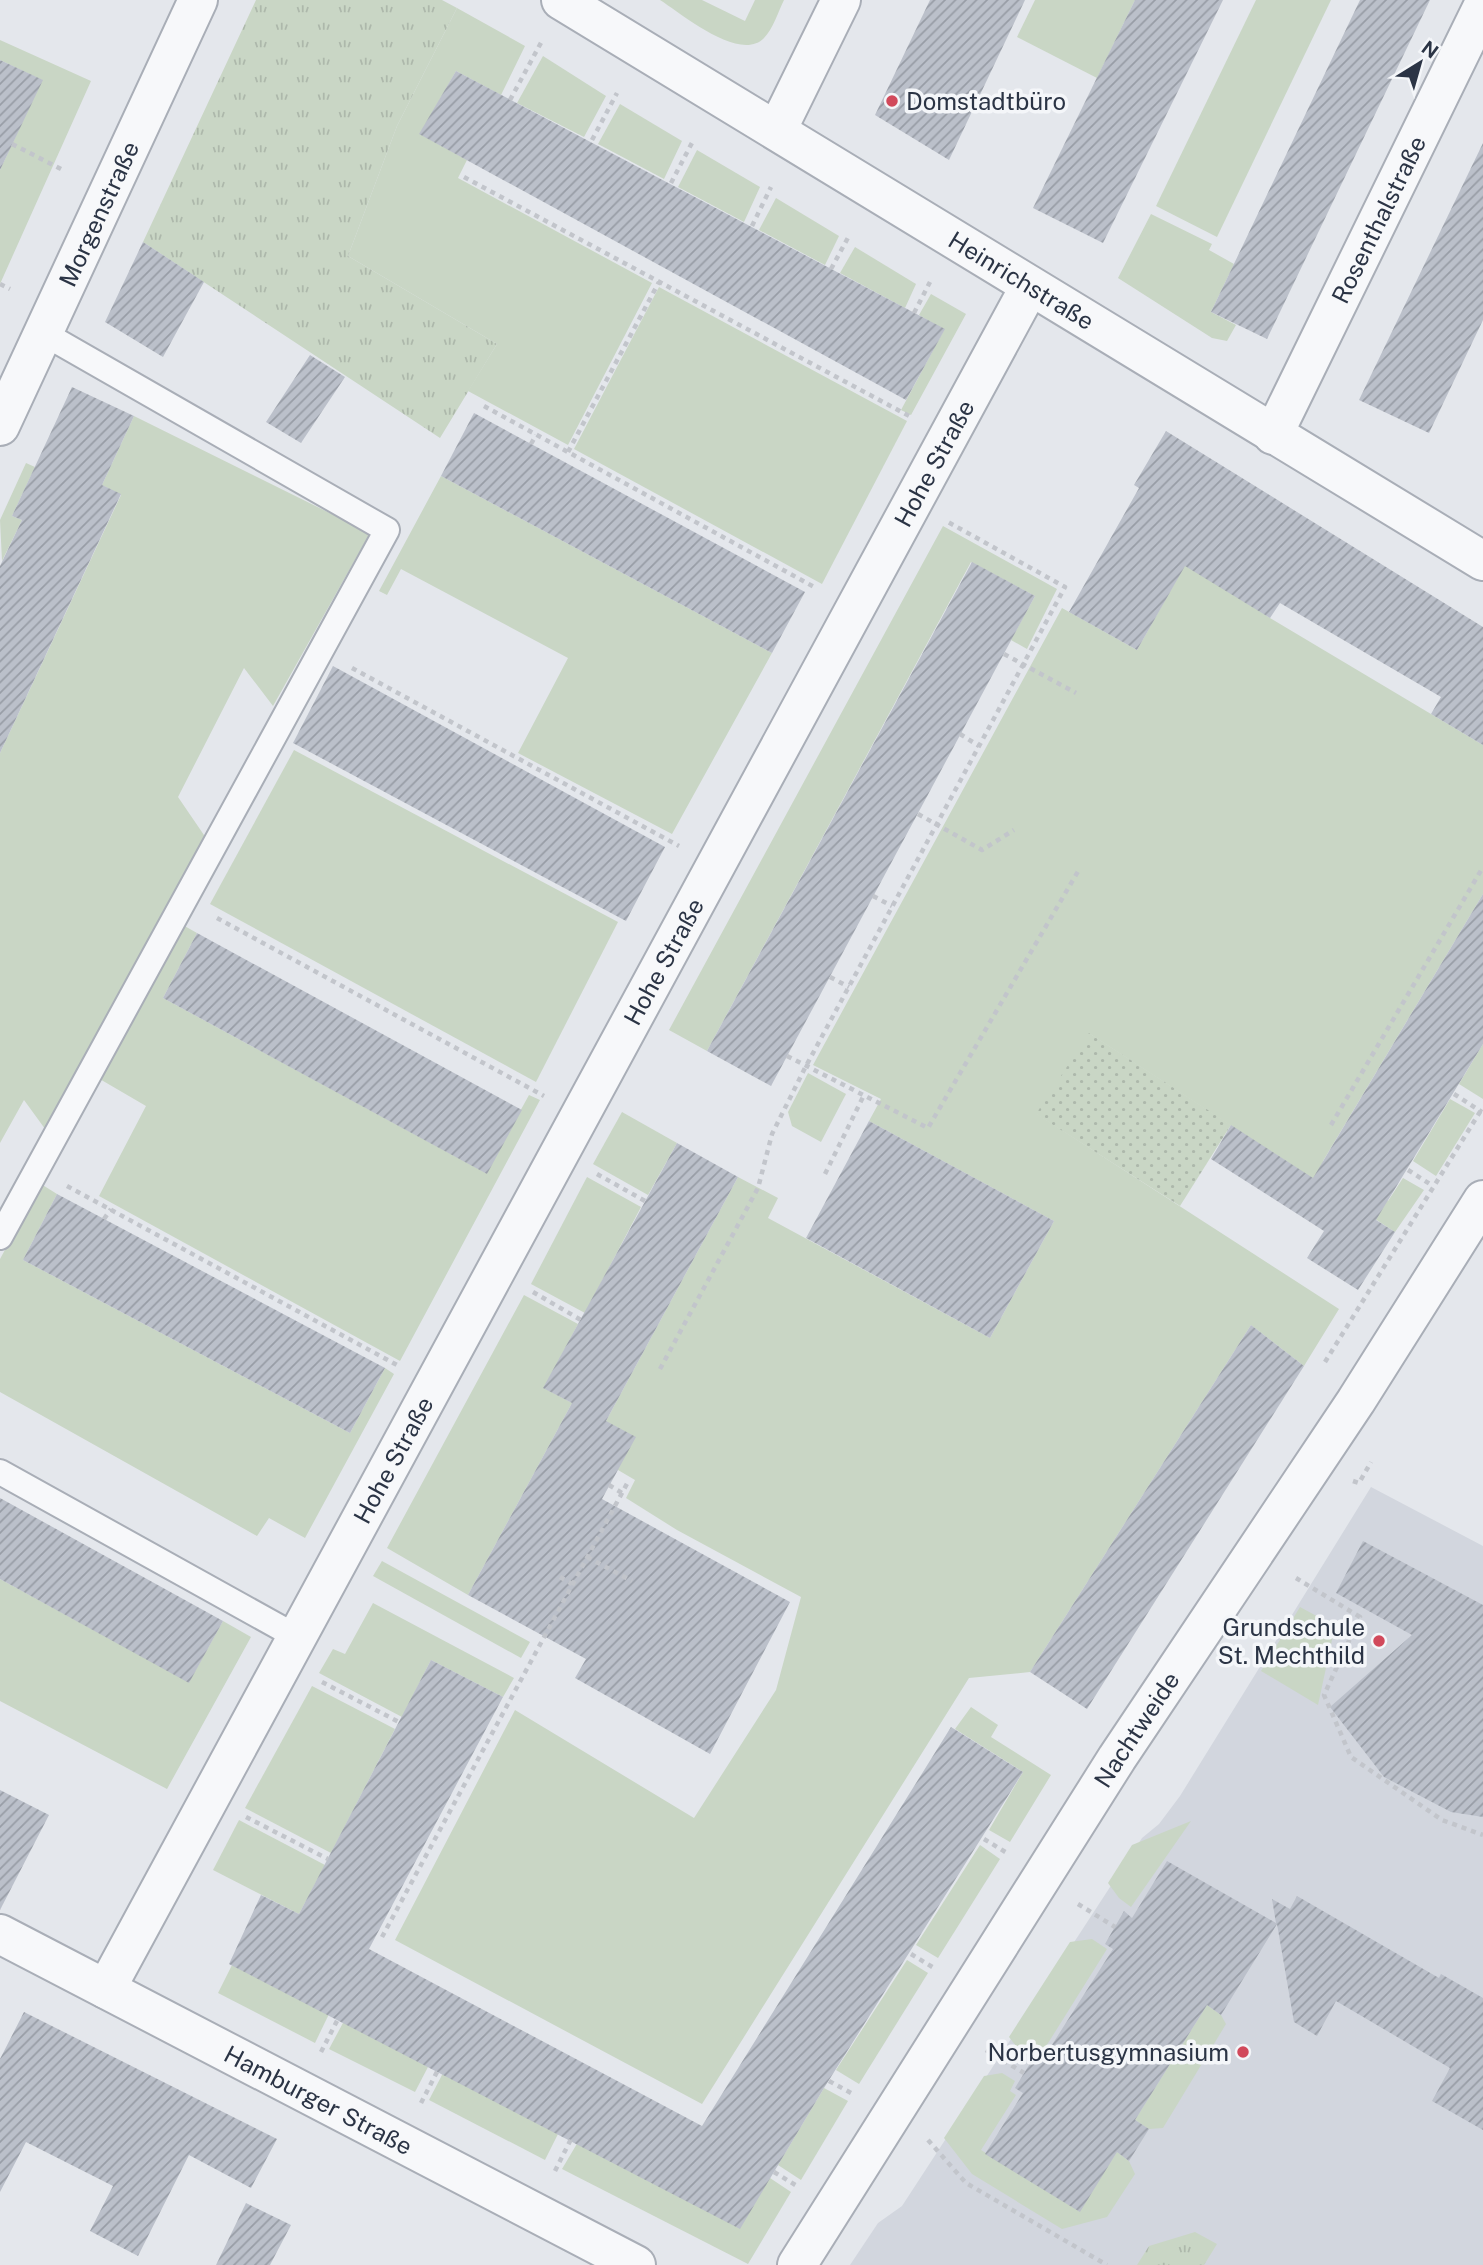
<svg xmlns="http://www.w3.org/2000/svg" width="1483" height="2265" font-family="'Public Sans',sans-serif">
	<defs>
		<pattern id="park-tufts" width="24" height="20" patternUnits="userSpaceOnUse" patternTransform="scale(1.75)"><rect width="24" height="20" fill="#c9d6c5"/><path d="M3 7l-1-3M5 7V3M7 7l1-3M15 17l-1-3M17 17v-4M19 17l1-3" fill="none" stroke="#adb8ab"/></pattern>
		<pattern id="garden-dots" width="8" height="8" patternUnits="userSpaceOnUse" patternTransform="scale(1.75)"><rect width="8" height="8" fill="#c9d6c5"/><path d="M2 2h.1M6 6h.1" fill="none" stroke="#adb8ab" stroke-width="1.8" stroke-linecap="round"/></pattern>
		<pattern id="building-hatch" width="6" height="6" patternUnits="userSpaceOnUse" patternTransform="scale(1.75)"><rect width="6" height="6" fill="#bbc0ca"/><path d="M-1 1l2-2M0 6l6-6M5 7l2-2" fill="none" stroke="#989da6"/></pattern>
	</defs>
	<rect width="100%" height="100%" fill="#e4e7ec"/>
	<!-- built -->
	<path fill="#d2d6de" d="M1371,1487L1483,1546V2265H850L878,2223L902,2206L1142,1838L1159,1824L1180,1796Z"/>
	<!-- grass -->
	<g fill="#c9d6c5">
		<path d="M660,0H702L745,21L755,0H784C778,12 773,29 764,38C740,63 682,14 660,0Z"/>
		<path d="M1035,0H1135L1097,78L1017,37Z"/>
		<path d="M1256,0H1331L1217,237L1156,206Z"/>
		<path d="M457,8L525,46L501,95L456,71L420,134L467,160L458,178L652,283L568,445L468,391L497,344L348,256L397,126Z"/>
		<path d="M0,40L91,81L0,284V170L42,80L0,60Z"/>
		<path d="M543,56L606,96L584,137L517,103Z"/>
		<path d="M620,104L682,141L664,179L598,144Z"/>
		<path d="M697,150L760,187L744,222L678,187Z"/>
		<path d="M776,198L839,236L825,265L759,230Z"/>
		<path d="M1151,214L1212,244L1209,250L1234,264L1211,312L1236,325L1227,341L1212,338L1118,278Z"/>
		<path d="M855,247L916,284L905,308L840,273Z"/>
		<path d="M659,287L907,421L822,584L574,449Z"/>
		<path d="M931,294L966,314L911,415L901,410L944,330L919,315Z"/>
		<path d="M134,416L370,533L273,706L244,668L178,797L206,838L48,1133L24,1100L0,1143V753L121,495L102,485Z"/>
		<path d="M26,463L35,467L12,516L22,520L2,561L0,520Z"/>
		<path d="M441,476L772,653L672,834L518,753L568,658L401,569L387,595L379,591Z"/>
		<path d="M943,526L1057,589L1027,649L1011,640L1035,596L971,562L707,1051L669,1030Z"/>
		<path d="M1186,563L1270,618L1483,745V894L1323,1161L1388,1201L1403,1178L1424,1190L1395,1232L1090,1034L1037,1114L1339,1309L1304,1366L1251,1325L1030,1672L969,1678L702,2104L395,1940L515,1710L694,1818L776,1690L801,1597L677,1530L626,1498L635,1480L618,1470L606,1421L738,1177L778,1198L768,1218L990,1338L1054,1221L869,1121L881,1099L813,1065L1062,608L1137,650Z"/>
		<path d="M294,750L618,922L536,1082L210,904Z"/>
		<path d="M181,924L197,933L163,998L486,1173L529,1095L540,1100L400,1361L99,1196L146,1106L98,1078Z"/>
		<path d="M1483,1044V1099L1459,1084Z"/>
		<path d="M808,1073L846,1094L821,1142L792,1126L788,1112Z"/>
		<path d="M1450,1099L1475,1113L1436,1176L1413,1161Z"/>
		<path d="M622,1112L677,1143L648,1195L593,1164Z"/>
		<path d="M587,1177L641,1207L585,1313L531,1284Z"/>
		<path d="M41,1184L57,1194L23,1260L350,1433L385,1368L394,1374L305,1538L269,1518L257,1536L0,1392V1259Z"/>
		<path d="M524,1295L578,1324L544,1388L572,1403L468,1595L387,1548Z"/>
		<path d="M382,1561L530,1642L521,1658L373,1576Z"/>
		<path d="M0,1579L189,1682L223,1621L251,1637L167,1789L0,1701Z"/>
		<path d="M373,1603L514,1678L503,1697L431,1660L402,1717L319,1673L333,1649L345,1654Z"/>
		<path d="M1300,1607L1335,1626L1318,1705L1261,1671Z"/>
		<path d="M312,1686L395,1729L331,1853L245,1808Z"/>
		<path d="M971,1707L998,1725L991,1737L1051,1775L1010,1842L989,1830L1023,1772L955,1729Z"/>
		<path d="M239,1820L325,1865L299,1914L213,1870Z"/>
		<path d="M1191,1821L1131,1907L1119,1898L1108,1883L1132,1845Z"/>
		<path d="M980,1845L1000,1859L938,1958L916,1945Z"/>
		<path d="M1092,1939L1107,1949L1040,2056L1034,2052L1030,2057L1019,2050L1009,2037L1070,1942Z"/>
		<path d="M907,1960L928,1973L859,2084L836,2070Z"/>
		<path d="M232,1965L329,2014L315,2043L218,1993Z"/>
		<path d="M1207,2005L1221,2015L1226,2024L1163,2128L1149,2129L1135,2120Z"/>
		<path d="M344,2021L429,2065L415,2092L329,2049Z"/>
		<path d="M443,2073L559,2132L545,2160L429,2100Z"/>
		<path d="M1002,2073L1015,2081L1010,2091L1016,2095L981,2150L1079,2211L1117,2152L1129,2161L1135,2174L1107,2217L1062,2229L972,2174L944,2138L984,2076Z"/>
		<path d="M824,2088L848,2101L801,2180L778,2165Z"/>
		<path d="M578,2142L770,2178L791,2192L748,2264L562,2169Z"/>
	</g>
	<!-- park -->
	<g fill="url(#park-tufts)">
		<path d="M256,0H442L457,8L397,126L348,256L497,344L440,438L143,242Z"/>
		<path d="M1195,2232L1217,2244L1204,2265H1137L1149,2246Z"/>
	</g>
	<!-- garden -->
	<path fill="url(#garden-dots)" d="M1089,1033L1231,1125L1180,1206L1036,1114Z"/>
	<!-- building -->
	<g fill="url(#building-hatch)">
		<path d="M930,0H1025L949,160L875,115Z"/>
		<path d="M1135,0H1223L1103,243L1033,208Z"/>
		<path d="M1360,0H1430L1267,339L1211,312Z"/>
		<path d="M0,60L43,80L0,170Z"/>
		<path d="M456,71L945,329L906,400L419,134Z"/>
		<path d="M1483,143V320L1429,433L1359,400Z"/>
		<path d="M143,242L204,282L163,357L105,322Z"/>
		<path d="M310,355L345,377L301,443L266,422Z"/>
		<path d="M72,387L134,416L102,485L121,494L0,753V566L22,520L12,516Z"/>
		<path d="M474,413L805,592L772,653L441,476Z"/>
		<path d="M1166,431L1483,627V745L1431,714L1441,697L1280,603L1270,618L1185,566L1137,650L1069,612L1139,488L1134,485Z"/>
		<path d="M972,562L1035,596L771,1086L707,1051Z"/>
		<path d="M333,666L665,847L626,921L293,743Z"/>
		<path d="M1483,894V1044L1376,1220L1395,1232L1358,1290L1307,1258L1324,1231L1211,1159L1231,1125L1313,1178Z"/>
		<path d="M197,933L522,1110L487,1174L163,998Z"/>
		<path d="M869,1121L1054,1221L990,1338L806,1238Z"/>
		<path d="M677,1143L738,1177L606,1421L636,1437L602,1499L790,1602L710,1754L575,1678L586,1659L468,1595L572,1403L543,1388Z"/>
		<path d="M57,1194L385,1368L350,1433L23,1260Z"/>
		<path d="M1251,1325L1304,1366L1087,1709L1030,1672Z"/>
		<path d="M0,1498L223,1621L189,1683L0,1579Z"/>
		<path d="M1363,1541L1483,1605V1817L1451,1812L1384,1777L1330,1707L1412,1635L1336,1593Z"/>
		<path d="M431,1660L503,1697L369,1949L702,2126L951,1727L1023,1772L824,2088L740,2229L229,1964L261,1895L299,1914Z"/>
		<path d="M0,1790L49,1815L0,1910Z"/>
		<path d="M1167,1861L1276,1923L1272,1899L1290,1909L1297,1896L1439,1978L1441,1974L1483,1998V2130L1432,2101L1450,2068L1336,2001L1317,2036L1294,2022L1277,1924L1221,2015L1207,2005L1135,2120L1149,2129L1129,2161L1117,2152L1080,2212L985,2154L1023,2093L1015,2088L1034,2057L1041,2062L1113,1949L1105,1944L1124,1911L1132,1918Z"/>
		<path d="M24,2012L277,2139L251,2188L189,2155L138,2256L90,2231L113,2186L26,2142L0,2192V2059Z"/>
		<path d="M246,2203L291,2225L270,2265H216Z"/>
	</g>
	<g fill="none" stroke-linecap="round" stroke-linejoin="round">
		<!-- service casing -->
		<g stroke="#a9aeb7" stroke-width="28">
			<g id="service">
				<path d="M0,1237L387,530L43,333"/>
				<path d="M0,1472L297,1637"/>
			</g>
		</g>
		<!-- minor casing -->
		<g stroke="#a9aeb7" stroke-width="42">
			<g id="minor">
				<path id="s1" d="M561,0L1483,561"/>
				<path d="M777,130L841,0"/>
				<path id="s2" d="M0,426L198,0"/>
				<path id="s3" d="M1273,435L1483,6"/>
				<path id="s4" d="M0,1934L636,2265"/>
				<path id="s5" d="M106,1989L1030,286"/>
				<path id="s6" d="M797,2265L1117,1758L1356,1401L1483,1200"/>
			</g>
		</g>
		<!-- path -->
		<g stroke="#c2c5cb" stroke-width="4.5" stroke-dasharray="5 5" stroke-linecap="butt">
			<path d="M510,100L543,39"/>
			<path d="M592,140L617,93"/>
			<path d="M12,144L63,170"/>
			<path d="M464,177L911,417"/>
			<path d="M671,183L694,139"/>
			<path d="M752,226L771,187"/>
			<path d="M831,269L850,234"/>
			<path d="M0,284L10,289"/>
			<path d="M914,313L930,282"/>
			<path d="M484,406L816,588"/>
			<path d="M531,444L536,435"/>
			<path d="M568,452L659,282"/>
			<path d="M1004,654L1076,693"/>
			<path d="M352,668L679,846"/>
			<path d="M960,734L979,746"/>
			<path d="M918,814L982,850L1014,830"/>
			<path d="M873,896L892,906"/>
			<path d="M217,918L544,1096"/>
			<path d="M830,977L849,987"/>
			<path d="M787,1056L928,1128L1080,868"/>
			<path d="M1454,1094L1482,1112"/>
			<path d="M1331,1125L1483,867"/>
			<path d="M1408,1170L1433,1186"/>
			<path d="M597,1174L645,1201"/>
			<path d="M825,1174L864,1095"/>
			<path d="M67,1186L397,1365"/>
			<path d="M104,1219L111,1209"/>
			<path d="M533,1292L581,1320"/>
			<path d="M1325,1362L1483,1107"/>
			<path d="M660,1369L758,1188L772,1134L806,1066L1065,587L948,522"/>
			<path d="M1353,1481L1359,1483L1371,1462"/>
			<path d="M609,1485L622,1493"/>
			<path d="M587,1557L632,1581"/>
			<path d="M560,1577L572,1584"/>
			<path d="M1296,1578L1360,1617L1324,1695L1351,1757L1442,1820L1483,1835"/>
			<path d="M322,1682L399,1722"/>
			<path d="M246,1817L328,1859"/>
			<path d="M984,1839L1007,1853"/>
			<path d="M1078,1904L1115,1927"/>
			<path d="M382,1937L629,1480"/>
			<path d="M911,1954L934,1968"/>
			<path d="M986,2050L1024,2073"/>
			<path d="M321,2052L338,2019"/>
			<path d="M829,2081L853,2094"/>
			<path d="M421,2103L438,2070"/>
			<path d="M928,2140L966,2183L1107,2265"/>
			<path d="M555,2171L571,2139"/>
			<path d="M774,2172L797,2186"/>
		</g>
		<!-- service -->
		<use href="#service" stroke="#f7f8fa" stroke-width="24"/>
		<!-- minor -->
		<use href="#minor" stroke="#f7f8fa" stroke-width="38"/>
	</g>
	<!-- markers -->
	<g fill="#d1495b" stroke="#f4f6f9" stroke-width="2.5">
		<circle cx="892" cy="101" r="7"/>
		<circle cx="1379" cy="1641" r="7"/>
		<circle cx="1243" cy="2052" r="7"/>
	</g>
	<g text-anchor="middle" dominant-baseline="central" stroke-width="7" stroke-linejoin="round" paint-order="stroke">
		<!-- poi labels -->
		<g font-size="24" fill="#2b3445" stroke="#f4f6f9" text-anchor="end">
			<text x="906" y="101" text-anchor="start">Domstadtbüro</text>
			<text x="1365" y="1627">Grundschule<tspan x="1365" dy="28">St. Mechthild</tspan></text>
			<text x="1229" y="2052">Norbertusgymnasium</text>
		</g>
		<!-- street labels -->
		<g font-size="24" fill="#2b3445" stroke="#f4f6f9">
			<text stroke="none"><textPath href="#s2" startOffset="234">Morgenstraße</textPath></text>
			<text stroke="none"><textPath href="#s3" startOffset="240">Rosenthalstraße</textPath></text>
			<text stroke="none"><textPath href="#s1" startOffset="539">Heinrichstraße</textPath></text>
			<text stroke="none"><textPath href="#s5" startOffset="1736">Hohe Straße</textPath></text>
			<text stroke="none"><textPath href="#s5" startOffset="1169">Hohe Straße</textPath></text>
			<text stroke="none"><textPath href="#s5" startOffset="602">Hohe Straße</textPath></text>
			<text stroke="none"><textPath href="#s6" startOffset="634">Nachtweide</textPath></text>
			<text stroke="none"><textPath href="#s4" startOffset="359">Hamburger Straße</textPath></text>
		</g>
	</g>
	<!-- north arrow -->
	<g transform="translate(1420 63) rotate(37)" stroke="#f4f6f9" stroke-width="5" paint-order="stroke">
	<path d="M0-5L12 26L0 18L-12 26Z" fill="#2b3445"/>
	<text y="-10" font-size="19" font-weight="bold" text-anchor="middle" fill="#2b3445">N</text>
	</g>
</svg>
